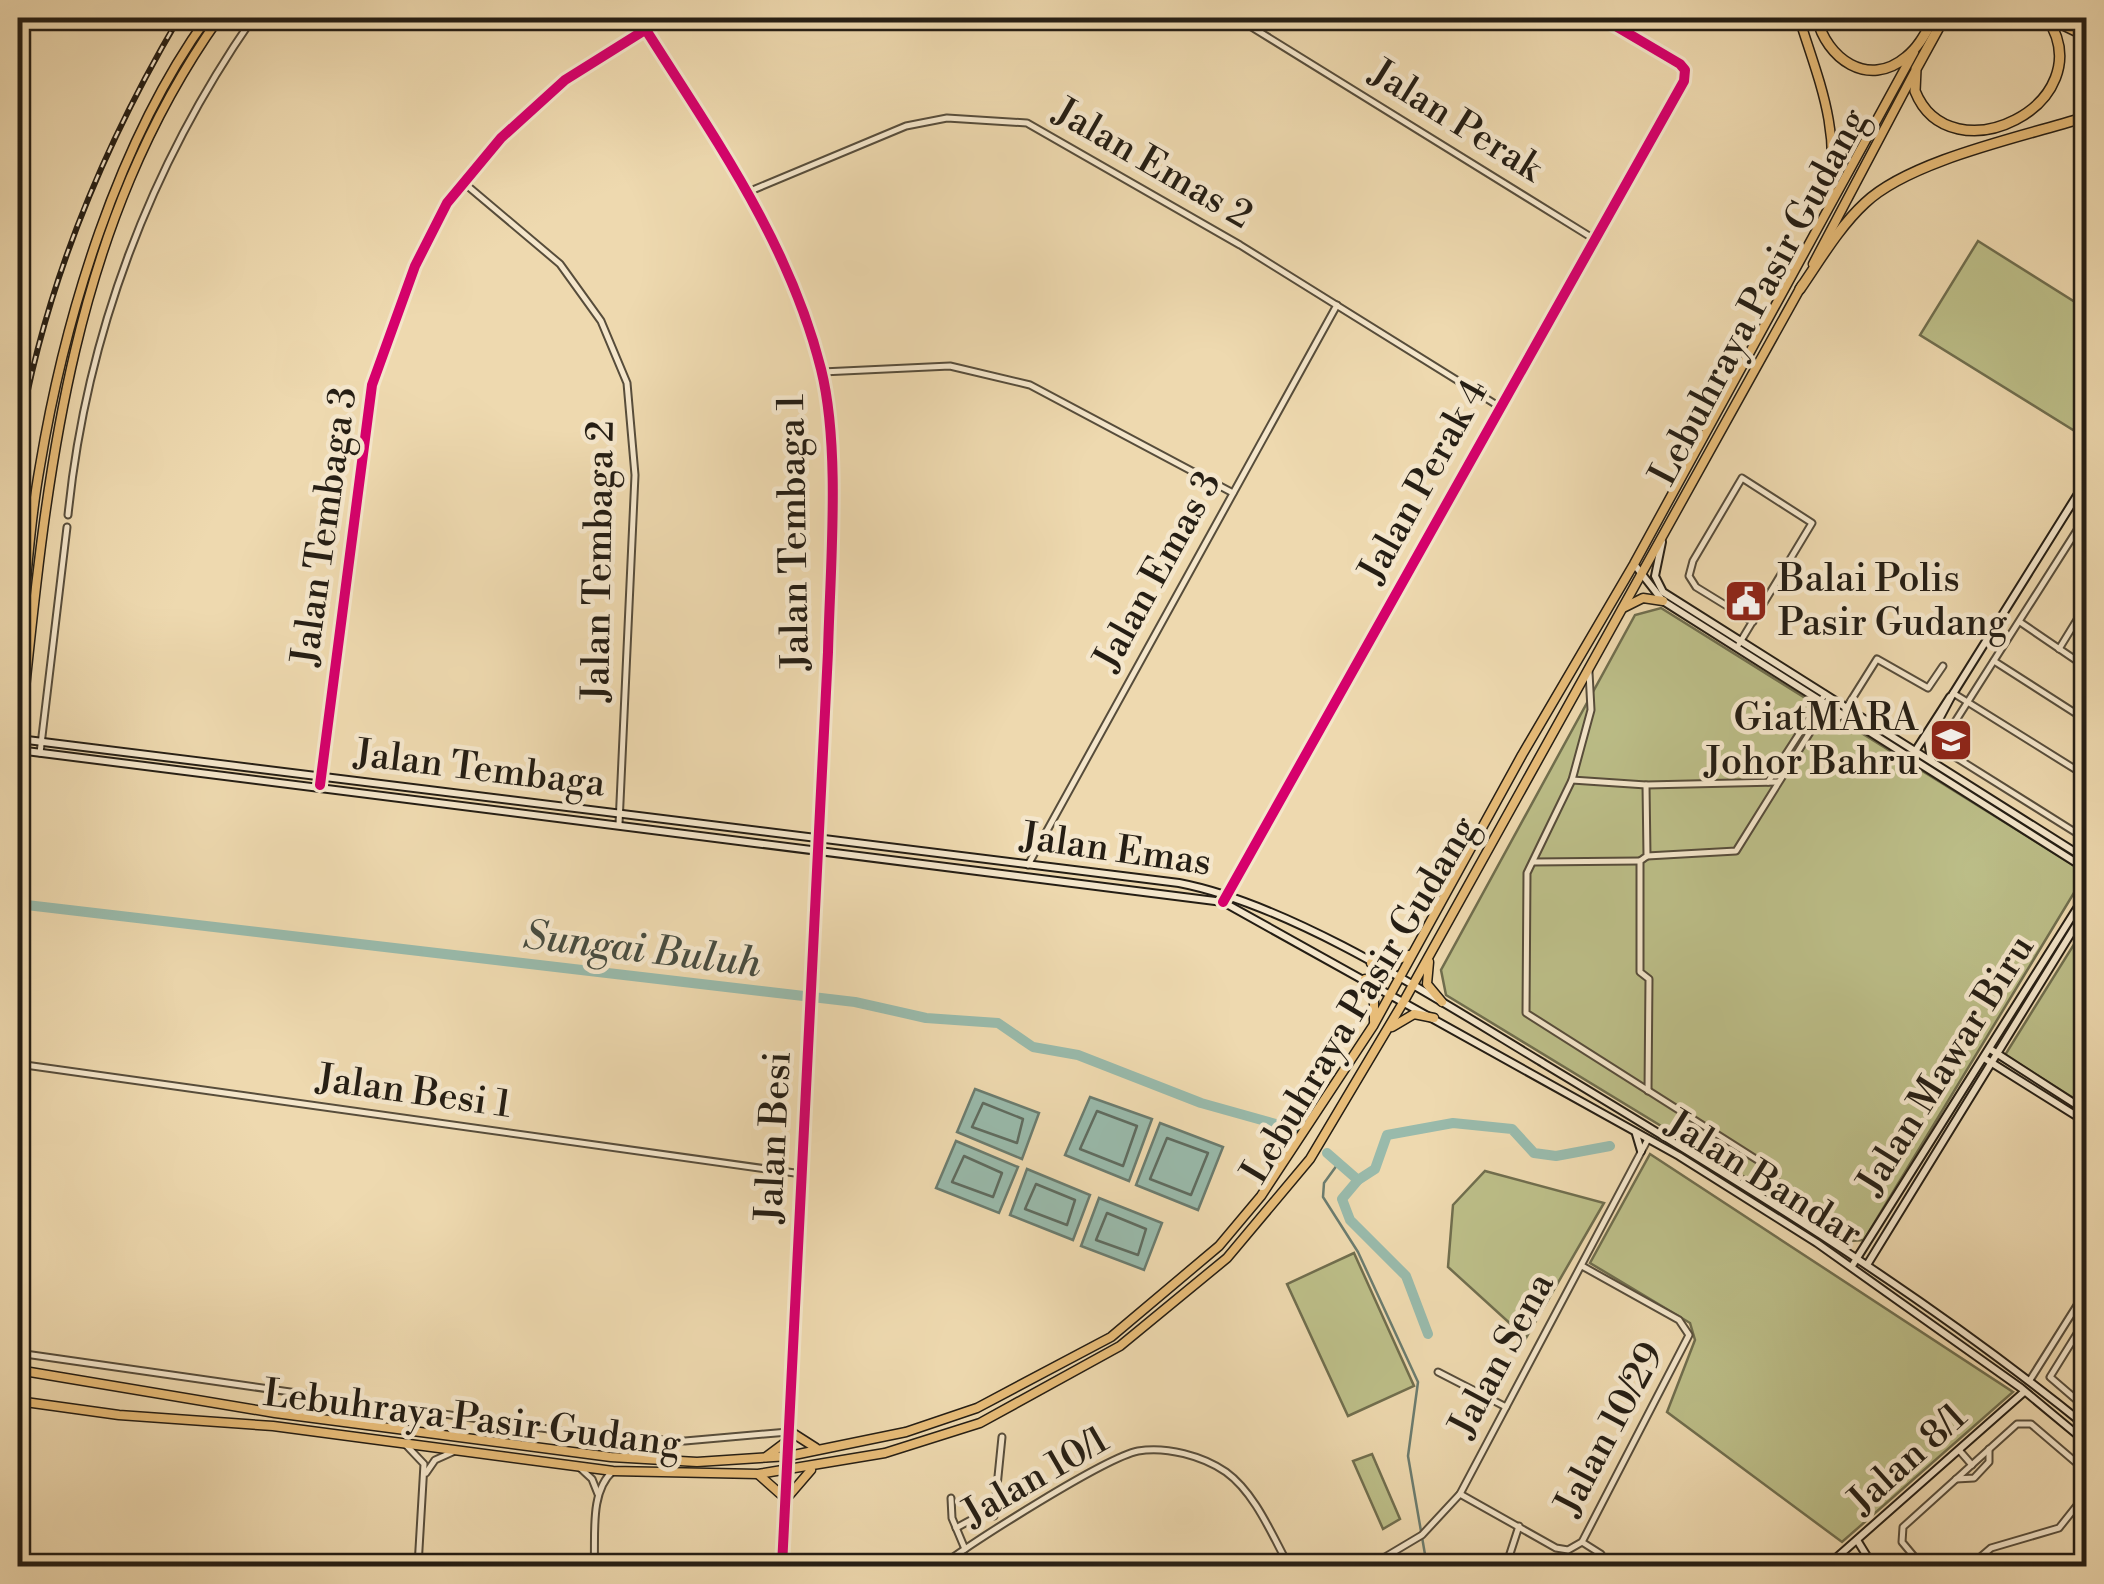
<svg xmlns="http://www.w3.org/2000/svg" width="2104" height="1584" font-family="'Libre Bodoni',serif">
	<rect width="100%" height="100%" fill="#eed9af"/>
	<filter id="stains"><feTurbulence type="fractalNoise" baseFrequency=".002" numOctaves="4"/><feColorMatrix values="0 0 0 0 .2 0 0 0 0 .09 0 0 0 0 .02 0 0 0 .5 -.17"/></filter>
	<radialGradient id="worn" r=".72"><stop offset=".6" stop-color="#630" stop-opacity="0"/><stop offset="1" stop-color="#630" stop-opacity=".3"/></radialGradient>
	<!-- green -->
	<g fill="#bcbe88" stroke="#706e4e" stroke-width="2.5">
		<path d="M1978,241L2086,309V438L1920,335Z"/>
		<path d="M1661,608L2086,873L1864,1240L1850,1241L1446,995L1441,970L1635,615Z"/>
		<path d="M2086,925V1106L2005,1055Z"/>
		<path d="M1650,1154L2013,1392L1842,1542L1667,1412L1695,1340L1690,1323L1590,1263Z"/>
		<path d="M1485,1171L1604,1203L1526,1338L1448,1267L1453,1205Z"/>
		<path d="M1354,1253L1414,1386L1348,1416L1287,1284Z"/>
		<path d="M1372,1454L1400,1519L1383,1529L1353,1461Z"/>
	</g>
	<!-- water -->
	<g fill="#99baab" stroke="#6b7c6f" stroke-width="2.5">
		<path d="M975,1089L1039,1113L1022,1159L957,1132Z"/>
		<path d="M1090,1097L1152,1119L1129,1181L1065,1155Z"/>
		<path d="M1160,1123L1223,1147L1198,1210L1136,1185Z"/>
		<path d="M956,1141L1018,1167L999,1213L936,1188Z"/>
		<path d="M1027,1169L1090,1195L1073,1240L1010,1215Z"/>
		<path d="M1099,1198L1162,1223L1144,1270L1081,1246Z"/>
	</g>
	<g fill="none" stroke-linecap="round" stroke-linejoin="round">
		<!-- shore -->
		<g stroke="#5f6c60" stroke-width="2.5">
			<path d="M983,1103L1023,1119L1017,1143L972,1127Z"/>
			<path d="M1097,1111L1137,1126L1123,1166L1080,1149Z"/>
			<path d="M1167,1138L1208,1153L1191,1195L1150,1179Z"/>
			<path d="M964,1156L1002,1173L993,1197L952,1182Z"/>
			<path d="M1036,1184L1075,1200L1067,1225L1025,1209Z"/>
			<path d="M1107,1213L1146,1229L1138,1255L1096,1240Z"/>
		</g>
		<!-- stream -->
		<path stroke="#6b7c6f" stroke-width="2.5" d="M1340,1161L1324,1183L1323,1197L1358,1252L1418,1382L1408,1456L1427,1566"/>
		<!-- river -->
		<g stroke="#99baab" stroke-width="10">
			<path d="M18,904L855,1002L926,1018L998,1023L1033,1047L1078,1055L1201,1103L1283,1126L1298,1135"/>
			<path d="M1327,1153L1358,1180L1375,1169L1387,1135L1453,1123L1512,1129L1534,1153L1556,1156L1610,1146"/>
			<path d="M1358,1180L1342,1199L1350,1220L1406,1276L1428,1334"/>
		</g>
		<!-- street casing -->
		<g stroke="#574d3b" stroke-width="9">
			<g id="street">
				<path d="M1237,18L1594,239"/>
				<path d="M464,183L560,264L601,321L627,383L635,475L619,824"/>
				<path d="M748,192L906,126L947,118L1027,123L1240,245L1500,407"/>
				<path d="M822,372L950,366L1030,385L1233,493"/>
				<path d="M68,515C86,336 150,166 253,18"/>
				<path d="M2073,538L2086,547"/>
				<path d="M2020,622L2086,667"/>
				<path d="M1739,644L1812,523L1742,478L1693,561L1689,576L1696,587L1753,622"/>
				<path d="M2059,649L2086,605"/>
				<path d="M1994,661L2086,720"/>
				<path d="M1589,672L1591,710L1572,780L1527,873L1526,1013L1770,1168L1792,1213"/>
				<path d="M1953,693L2086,776"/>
				<path d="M1845,710L1877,659L1928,688L1943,666"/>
				<path d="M1815,725L1842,716"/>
				<path d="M1928,740L2086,839"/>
				<path d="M1939,747L2086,516"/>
				<path d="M40,753L67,527"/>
				<path d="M1572,780L1646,785L1778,782"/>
				<path d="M1768,782L1825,694"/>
				<path d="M320,785L372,385L415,266L447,203L501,138L565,80L664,18"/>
				<path d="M1646,785L1647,856L1640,861V972L1649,979L1648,1091"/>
				<path d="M1647,856L1736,851L1827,705"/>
				<path d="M1533,862L1640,861"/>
				<path d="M1028,865L1337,305"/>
				<path d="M1228,895L1684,81L1685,70L1680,64L1602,18"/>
				<path d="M18,1064L802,1174"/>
				<path d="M1743,1184L1760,1183L1764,1176L1761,1164"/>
				<path d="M2086,1319L2050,1377L2086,1408"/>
				<path d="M18,1353L604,1437L685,1441L788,1432"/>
				<path d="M1438,1372L1506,1407"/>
				<path d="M2030,1380L2086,1291"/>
				<path d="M406,1445L424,1464L418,1566"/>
				<path d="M1959,1450L1972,1465"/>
				<path d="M579,1467L592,1479L598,1494"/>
				<path d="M426,1473L435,1460L455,1451"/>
				<path d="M1956,1479L1974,1478L1989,1462V1449"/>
				<path d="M1460,1494L1556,1548L1568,1550L1582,1542L1689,1335L1679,1320L1582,1266"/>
				<path d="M951,1498L952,1518L965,1549"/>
				<path d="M994,1516L1002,1437"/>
				<path d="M956,1528L993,1508"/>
				<path d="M1582,1542L1601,1554L1606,1566"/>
				<path d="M802,1563L829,1566"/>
				<path d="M594,1566C596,1537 589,1492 613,1471"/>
				<path d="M941,1566C973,1542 1104,1458 1138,1451C1166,1446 1203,1456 1226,1472C1255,1493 1272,1535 1289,1566"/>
				<path d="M1370,1566L1422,1535L1460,1494L1648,1139"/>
				<path d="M1467,1566L1477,1563L1502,1566"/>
				<path d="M1506,1566L1519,1526"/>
				<path d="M1922,1566L1902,1542L1903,1527L2017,1424H2031L2086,1471"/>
				<path d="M1970,1566L1991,1548L2059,1528L2086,1494"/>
			</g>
		</g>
		<!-- secondary casing -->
		<g stroke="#251e14" stroke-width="10">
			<g id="secondary">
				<path d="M646,30C715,139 789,242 821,369C841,449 830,568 828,652L782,1566"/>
				<path d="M1662,542L1655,576L1663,592L2086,859"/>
				<path d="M1634,564L1663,601L2086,869"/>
				<path d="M19,739L1179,883C1293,905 1437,999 1538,1060C1727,1174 1915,1287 2086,1426"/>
				<path d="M18,750L1223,902L1679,1156L1817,1243L2021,1388L2086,1442"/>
				<path d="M1914,753L1950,697"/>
				<path d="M1931,760L1928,740L1951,697L2086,481"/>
				<path d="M1990,1049L2086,1111"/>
				<path d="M1984,1058L2086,1122"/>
				<path d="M1636,1134L1641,1151"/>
				<path d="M1867,1265L2086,909"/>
				<path d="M1852,1266L2086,894"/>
				<path d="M1857,1540L1873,1566"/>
				<path d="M1827,1566L2024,1392"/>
			</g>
		</g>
		<!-- primary casing -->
		<g stroke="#251e14" stroke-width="11">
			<g id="primary">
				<path d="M1799,18C1821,87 1840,128 1829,203"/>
				<path d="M1813,264L1914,73"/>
				<path d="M1625,607L1643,598L1663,601"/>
				<path d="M18,671C25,603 28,533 40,466C65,316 118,141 207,18"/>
				<path d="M18,756C45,497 63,238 219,18"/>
				<path d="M1429,962L1427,984L1442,1002"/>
				<path d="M1371,963L1387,964L1409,955"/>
				<path d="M1365,979L1374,1000V1021"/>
				<path d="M1392,1027L1414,1014L1434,1018"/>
				<path d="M18,1370L275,1413L611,1457L697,1462L789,1456L906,1432L977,1408L1111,1337L1219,1246L1261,1196L1373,1026L1522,755L1634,564L1914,52"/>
				<path d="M18,1401L119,1415L273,1426L613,1471L758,1474L885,1453L980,1423L1120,1346L1227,1258L1310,1159L1404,1001L1802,285"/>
				<path d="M791,1432L816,1448"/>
				<path d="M766,1457L790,1439"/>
				<path d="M759,1475L786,1499L811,1470"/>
			</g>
		</g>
		<!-- highway casing -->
		<g stroke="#251e14" stroke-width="12">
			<g id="highway">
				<path d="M1817,18C1826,58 1868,89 1906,57C1919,47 1926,32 1934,18"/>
				<path d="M1944,18L1916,69L1915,91C1950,179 2104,104 2047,18"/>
				<path d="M2079,18L2086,22"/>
				<path d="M2053,20L2086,36"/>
				<path d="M1800,289C1820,260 1839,227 1865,203C1910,160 2025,136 2086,117"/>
			</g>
		</g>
		<!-- street -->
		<use href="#street" stroke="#f4e6cb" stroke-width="5"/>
		<!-- secondary -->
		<use href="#secondary" stroke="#f4e6cb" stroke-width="6"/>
		<!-- primary -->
		<use href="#primary" stroke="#e7bc78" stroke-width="8"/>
		<!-- highway -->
		<use href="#highway" stroke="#e7bc78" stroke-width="9"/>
		<!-- rail casing -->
		<g stroke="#251e14" stroke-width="6">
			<path id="rail" d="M18,442C43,290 101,150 179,18"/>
		</g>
		<!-- rail -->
		<use href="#rail" stroke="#f4e6cb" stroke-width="2.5" stroke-dasharray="8" stroke-linecap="butt"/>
		<!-- cycleway casing -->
		<g stroke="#f4e6cb" stroke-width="16">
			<g id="cycleway">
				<path d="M646,30C715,139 789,242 821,369C841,449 830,568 828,652L782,1566"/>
				<path d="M320,785L372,385L415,266L447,203L501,138L565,80L664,18"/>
				<path d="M1223,902L1684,81L1685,70L1680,64L1602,18"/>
			</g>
		</g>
		<!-- cycleway -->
		<use href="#cycleway" stroke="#d6006c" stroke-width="10"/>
	</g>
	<!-- icons -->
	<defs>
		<g id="civic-square" transform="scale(2.25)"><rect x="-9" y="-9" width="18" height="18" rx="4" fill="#8f2418" stroke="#f4e6cb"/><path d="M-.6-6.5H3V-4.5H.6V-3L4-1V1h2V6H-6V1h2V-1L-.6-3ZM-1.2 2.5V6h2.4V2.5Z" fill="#fff"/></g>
		<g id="university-square" transform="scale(2.25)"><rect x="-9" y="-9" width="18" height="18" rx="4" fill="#8f2418" stroke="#f4e6cb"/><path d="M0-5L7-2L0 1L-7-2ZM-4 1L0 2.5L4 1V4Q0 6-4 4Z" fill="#fff"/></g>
	</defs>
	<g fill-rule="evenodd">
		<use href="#civic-square" x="1746" y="601"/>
		<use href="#university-square" x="1951" y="740"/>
	</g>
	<g text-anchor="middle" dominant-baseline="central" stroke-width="9" stroke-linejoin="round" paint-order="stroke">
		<!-- street labels -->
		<g font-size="38" fill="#251e14" stroke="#f4e6cb">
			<text transform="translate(1456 121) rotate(32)">Jalan Perak</text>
			<text transform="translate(1153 164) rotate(30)">Jalan Emas 2</text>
			<text transform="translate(1759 297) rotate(-62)">Lebuhraya Pasir Gudang</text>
			<text transform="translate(1424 481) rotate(-61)">Jalan Perak 4</text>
			<text transform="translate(325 526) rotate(-82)">Jalan Tembaga 3</text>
			<text transform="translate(794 532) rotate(-91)">Jalan Tembaga 1</text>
			<text transform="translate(599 561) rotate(-89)">Jalan Tembaga 2</text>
			<text transform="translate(1158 571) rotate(-61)">Jalan Emas 3</text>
			<text transform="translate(480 769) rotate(7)">Jalan Tembaga</text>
			<text transform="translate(1116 850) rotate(8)">Jalan Emas</text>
			<text transform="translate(1360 1000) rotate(-59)">Lebuhraya Pasir Gudang</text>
			<text transform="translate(1946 1065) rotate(-58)">Jalan Mawar Biru</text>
			<text transform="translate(414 1092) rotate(8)">Jalan Besi 1</text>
			<text transform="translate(774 1137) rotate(-87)">Jalan Besi</text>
			<text transform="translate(1764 1179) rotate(32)">Jalan Bandar</text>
			<text transform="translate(1502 1355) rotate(-62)">Jalan Sena</text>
			<text transform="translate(472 1419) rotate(7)">Lebuhraya Pasir Gudang</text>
			<text transform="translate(1610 1429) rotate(-62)">Jalan 10/29</text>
			<text transform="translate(1908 1459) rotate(-42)">Jalan 8/1</text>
			<text transform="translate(1036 1477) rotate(-30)">Jalan 10/1</text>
		</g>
		<!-- poi labels -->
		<g font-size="38" fill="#251e14" stroke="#f4e6cb" text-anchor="start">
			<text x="1778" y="579">Balai Polis<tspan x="1778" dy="44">Pasir Gudang</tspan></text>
			<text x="1918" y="718" text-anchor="end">GiatMARA<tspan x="1918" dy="44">Johor Bahru</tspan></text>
		</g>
		<!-- water labels -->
		<g font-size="40" font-style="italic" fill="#484d41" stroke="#f4e6cb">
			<text transform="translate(642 950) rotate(7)">Sungai Buluh</text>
		</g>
	</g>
	<!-- margin -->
	<rect width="2104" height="1584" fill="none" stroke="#eed9af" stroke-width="60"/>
	<rect x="20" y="20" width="2064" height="1544" fill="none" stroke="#251e14" stroke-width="5"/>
	<rect x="30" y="30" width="2044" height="1524" fill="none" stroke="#251e14" stroke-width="2.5"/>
	<rect width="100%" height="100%" filter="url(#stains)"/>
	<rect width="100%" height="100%" fill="url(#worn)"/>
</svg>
